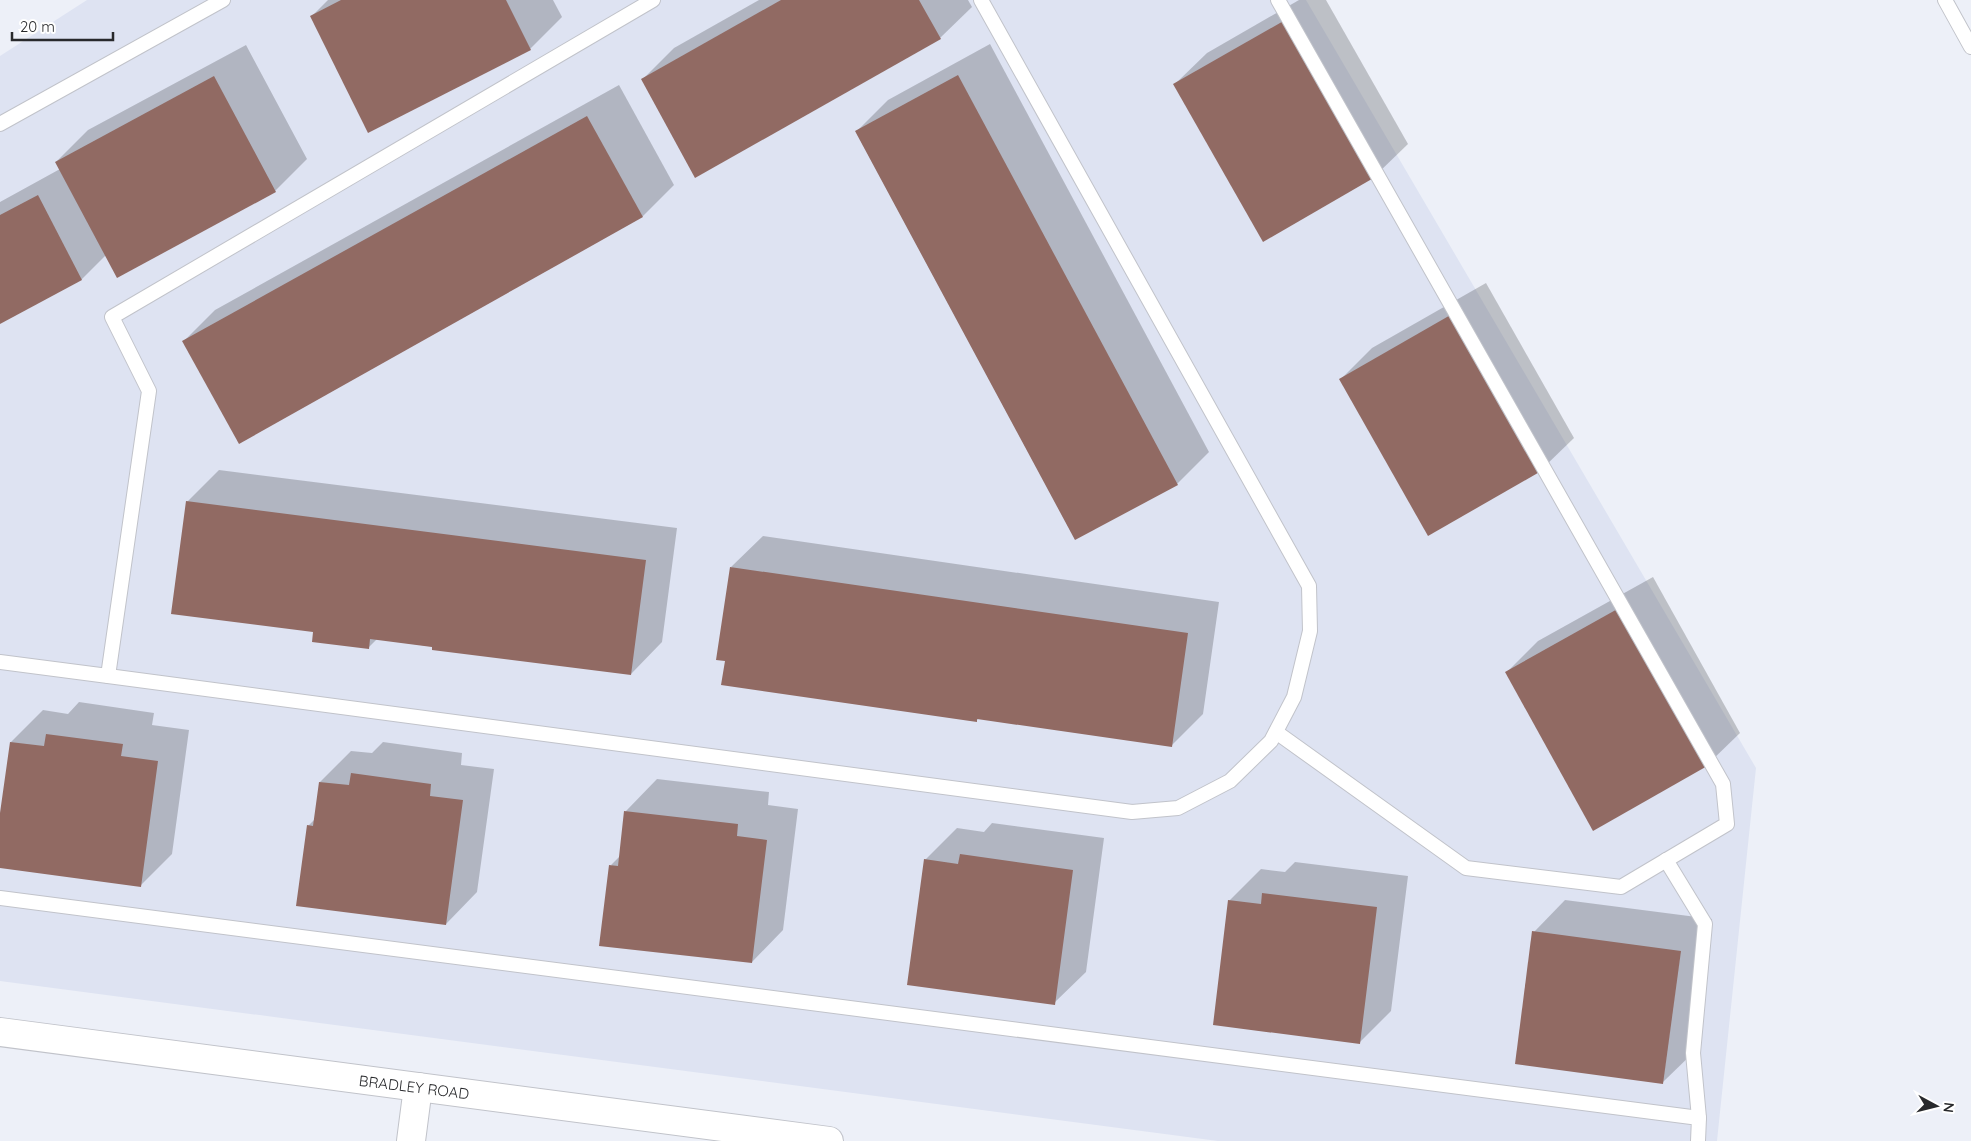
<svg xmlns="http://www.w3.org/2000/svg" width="1971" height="1141" font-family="Quicksand,sans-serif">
	<rect width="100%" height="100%" fill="#edf0f8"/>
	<!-- built -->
	<path fill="#dee3f2" d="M87,0H1306L1756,768L1717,1141H1218L0,981V56Z"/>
	<!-- shadow -->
	<g fill="#0003">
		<path d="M328,0H553L562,17L530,49L369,131L311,17Z"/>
		<path d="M759,0H968L972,7L940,38L642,80L674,48Z"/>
		<path d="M1299,0H1326L1408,144L1376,175L1175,84L1207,53Z"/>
		<path d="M990,44L1209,452L1177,484L1075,539L856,132L888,100Z"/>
		<path d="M246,45L307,159L275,191L106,255L82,279L0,323V202L60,169L56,162L88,130Z"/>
		<path d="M619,85L674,185L643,216L183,342L215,310Z"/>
		<path d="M1486,283L1574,438L1542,469L1340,380L1372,348Z"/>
		<path d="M219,470L677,528L662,642L631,674L377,639L368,648L315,631L187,502Z"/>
		<path d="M763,536L1219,602L1203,714L1171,746L979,718L976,721L731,567Z"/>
		<path d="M1653,577L1740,733L1708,764L1506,673L1538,641Z"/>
		<path d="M79,702L154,713L152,725L189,730L172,854L140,886L0,866V822L11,742L43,710L68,714Z"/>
		<path d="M383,742L462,753L461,765L494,769L477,892L446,924L308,826L315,819L320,782L351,751L372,753Z"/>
		<path d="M657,779L769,792L768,805L798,809L783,930L752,962L611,865L621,855L626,811Z"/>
		<path d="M992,823L1104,838L1086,972L1054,1003L925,860L957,828L984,832Z"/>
		<path d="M1295,862L1408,876L1391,1011L1360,1042L1229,901L1261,869L1285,872Z"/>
		<path d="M1565,900L1712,919L1695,1051L1663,1082L1534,932Z"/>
	</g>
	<!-- building -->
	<g fill="#916a63">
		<path d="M341,0H506L531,50L368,133L310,16Z"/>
		<path d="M781,0H919L941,39L695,178L641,79Z"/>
		<path d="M1287,19L1377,176L1263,242L1173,84Z"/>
		<path d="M958,75L1178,485L1075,540L855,131Z"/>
		<path d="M214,76L276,192L117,278L55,162Z"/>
		<path d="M587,116L643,217L239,444L182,341Z"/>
		<path d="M38,195L82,280L0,324V215Z"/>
		<path d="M1454,313L1543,470L1428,536L1339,379Z"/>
		<path d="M186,501L646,560L631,675L432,650V647L370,639L369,649L312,642L313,632L171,614Z"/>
		<path d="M730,567L1188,633L1172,747L977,719V722L721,685L725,661L716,660Z"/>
		<path d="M1621,607L1709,765L1593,831L1505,672Z"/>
		<path d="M46,734L123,744L121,756L158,761L141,887L0,868V813L10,742L44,746Z"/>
		<path d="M351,773L431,784L430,796L463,800L446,925L296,906L307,825L313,826L319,782L349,785Z"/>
		<path d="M624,811L738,824L737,836L767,840L752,963L599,946L609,865L618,866Z"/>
		<path d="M960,854L1073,870L1055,1005L907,985L924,859L958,864Z"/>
		<path d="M1262,893L1377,907L1360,1044L1213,1025L1228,900L1261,904Z"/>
		<path d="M1532,931L1681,951L1663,1084L1515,1064Z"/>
	</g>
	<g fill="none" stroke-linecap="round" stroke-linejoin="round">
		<!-- service casing -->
		<g stroke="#c1c3ca" stroke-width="16">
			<g id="service">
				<path d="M1945,0L1971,47"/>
				<path d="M0,124L223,0"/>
				<path d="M0,662L108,676L149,391L112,317L653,0"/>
				<path d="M108,676L1132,812L1178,808L1230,781L1271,741L1294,697L1310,631L1309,586L981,0"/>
				<path d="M1276,732L1466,868L1621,887L1727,824L1723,784L1278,0"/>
				<path d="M1666,860L1705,924L1693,1053L1699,1118"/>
				<path d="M0,898L1699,1118L1698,1141"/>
			</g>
		</g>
		<!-- minor casing -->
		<g stroke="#c1c3ca" stroke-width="30">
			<path id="minor" d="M411,1141L418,1087"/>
		</g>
		<!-- tertiary casing -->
		<g stroke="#c1c3ca" stroke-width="30">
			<path id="tertiary" d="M0,1032L829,1141"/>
		</g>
		<!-- service -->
		<use href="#service" stroke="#fff" stroke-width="14"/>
		<!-- minor -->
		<use href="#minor" stroke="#fff" stroke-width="28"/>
		<!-- tertiary -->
		<use href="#tertiary" stroke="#fff" stroke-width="28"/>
	</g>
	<g text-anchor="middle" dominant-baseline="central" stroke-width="4.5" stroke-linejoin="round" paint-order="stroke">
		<!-- street labels -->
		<g font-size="15" fill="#28292c" stroke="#fff">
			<text transform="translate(414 1087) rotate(7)">BRADLEY ROAD</text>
		</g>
	</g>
	<!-- north arrow -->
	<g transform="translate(1936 1106) rotate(97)" stroke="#ffffff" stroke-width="4" paint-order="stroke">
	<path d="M0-4L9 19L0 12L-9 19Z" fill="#28292c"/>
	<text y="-8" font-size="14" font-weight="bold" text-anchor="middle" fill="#28292c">N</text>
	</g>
	<!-- scale -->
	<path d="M12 32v8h101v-8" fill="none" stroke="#28292c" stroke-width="2.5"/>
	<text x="20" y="32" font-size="15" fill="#28292c" stroke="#ffffff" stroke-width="4" paint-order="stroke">20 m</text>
</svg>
